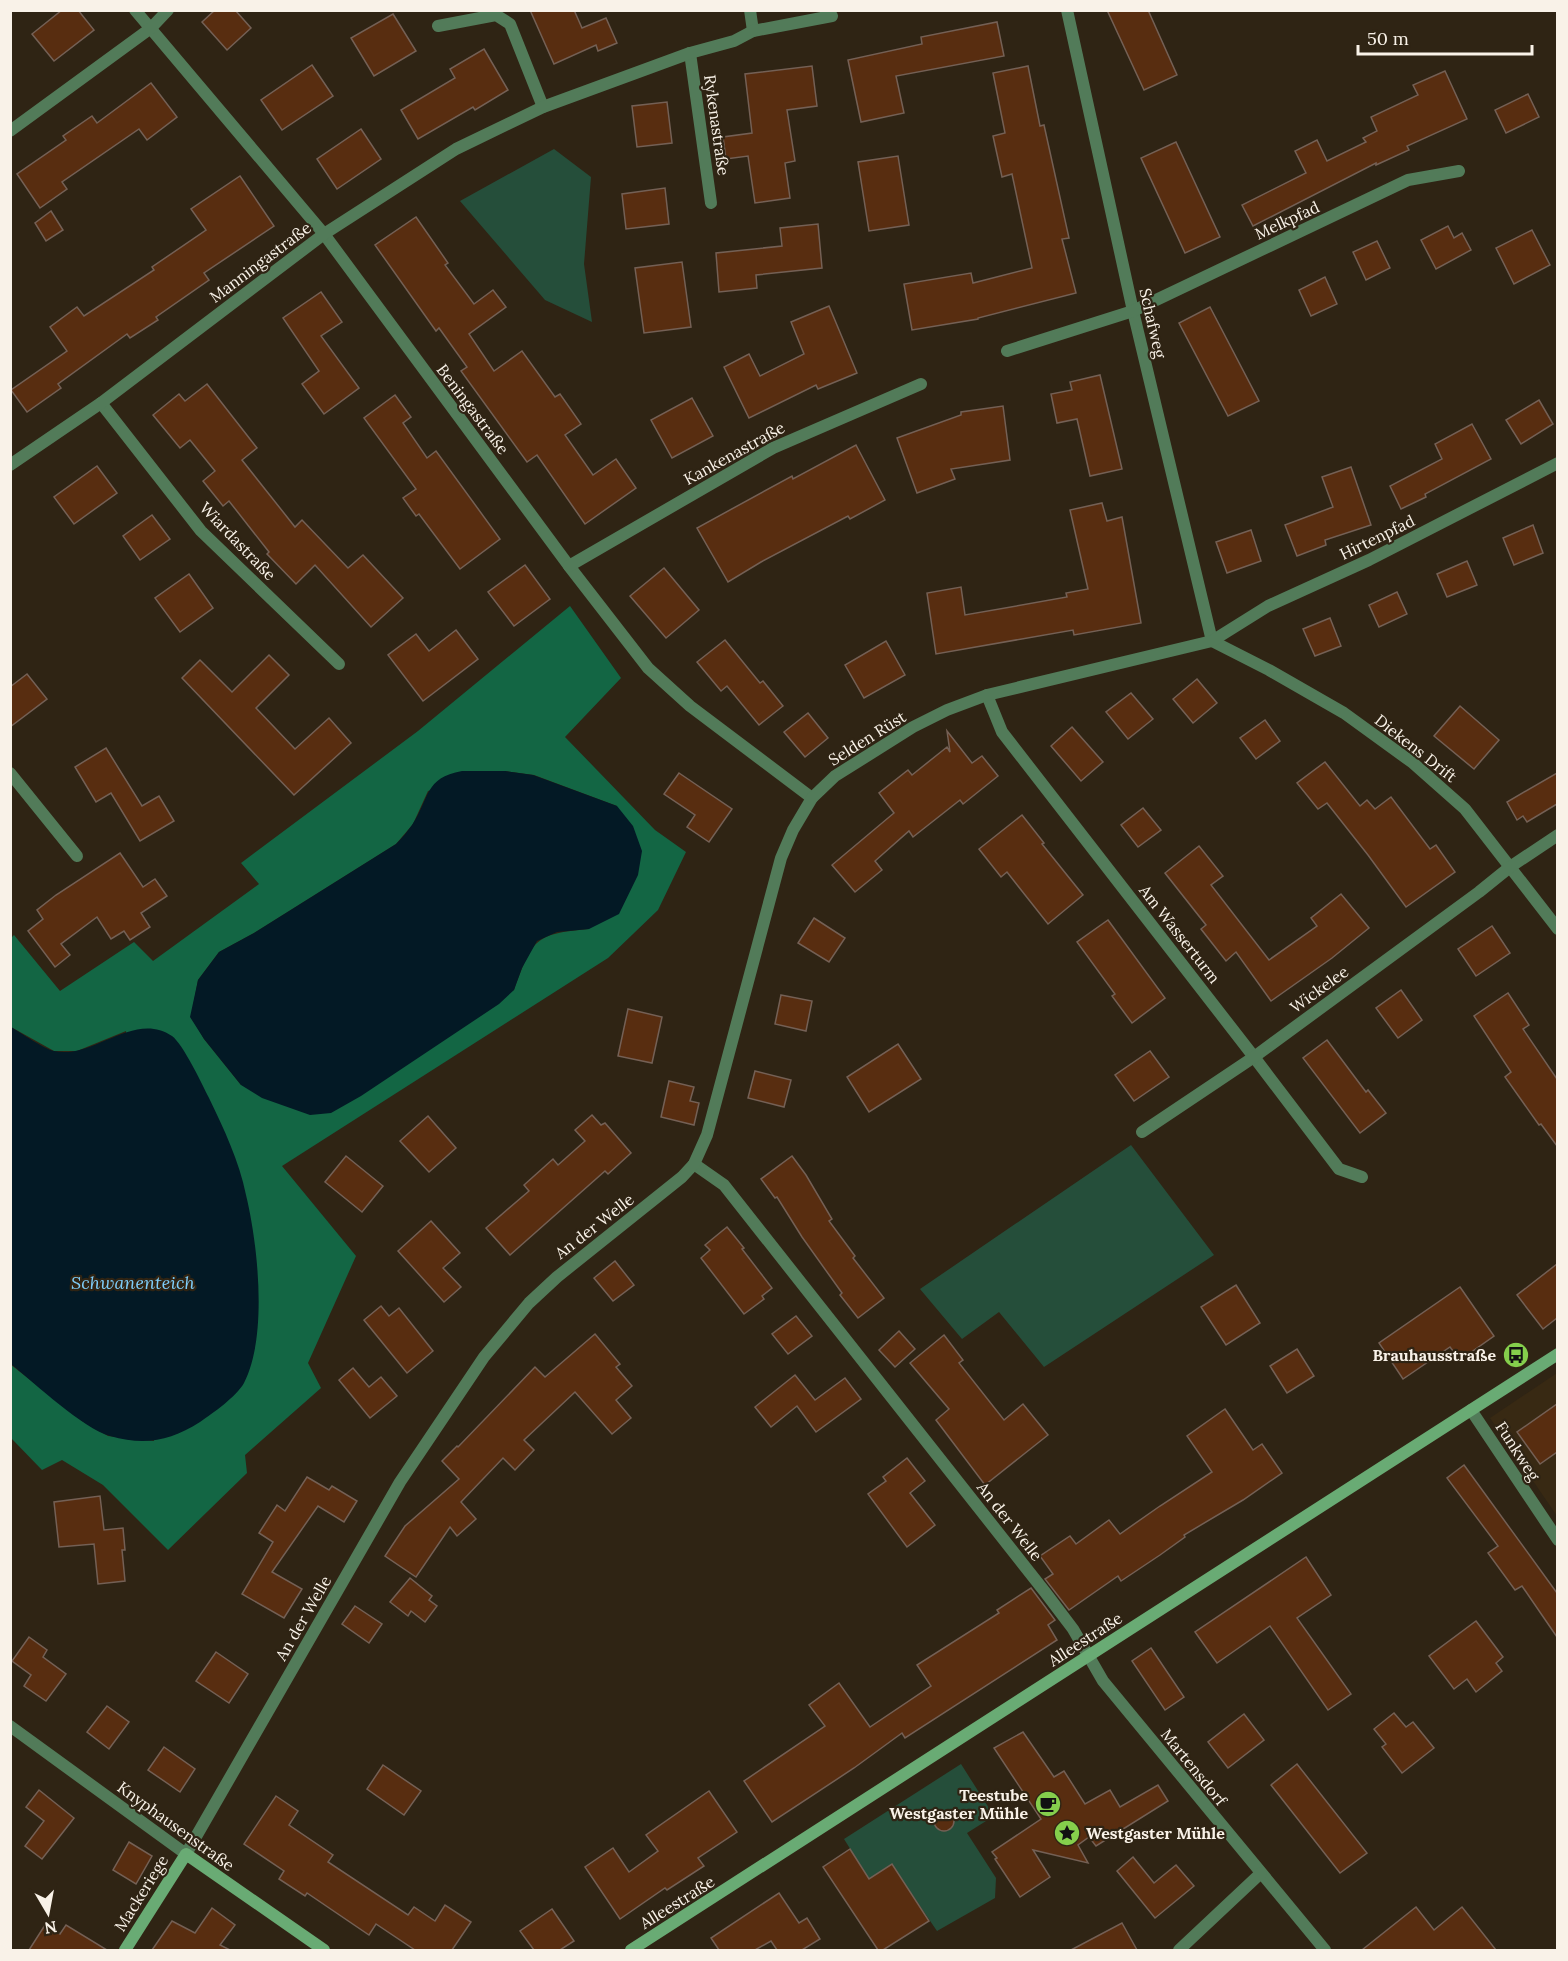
<svg xmlns="http://www.w3.org/2000/svg" width="1568" height="1961" font-family="Lora,serif">
	<rect width="100%" height="100%" fill="#2f2414"/>
	<!-- built -->
	<path fill="#382913" d="M1557,1373V1516L1490,1418Z"/>
	<!-- green -->
	<g fill="#254e3a">
		<path d="M554,149L591,177L584,264L592,322L545,300L460,201Z"/>
		<path d="M1131,1145L1214,1255L1044,1367L999,1312L962,1339L920,1289Z"/>
		<path d="M961,1764L994,1816L967,1833L996,1878L995,1898L937,1931L892,1865L869,1879L844,1839Z"/>
	</g>
	<!-- forest -->
	<path fill="#136644" fill-rule="evenodd" d="M570,606L621,678L565,737L655,830L686,852L658,910L608,958L282,1166L356,1256L308,1363L321,1388L245,1455L247,1473L168,1550L103,1485L62,1460L42,1470L11,1438L10,1364L82,1421L108,1436L154,1441L126,1031L77,1051H54L11,1027V938L14,935L60,991L134,942L153,961L259,884L241,863L418,731ZM505,771L534,775L617,806L589,929C534,934 533,939 514,990L241,1085L204,1039L191,1017L198,980L219,952L254,933L396,844L413,824L428,791Z"/>
	<!-- water -->
	<g fill="#031925">
		<path d="M462,771H505L533,775L617,806L633,826L642,851L638,875L619,914L589,929L557,932L537,941L522,968L514,990L499,1004L361,1096L331,1113L310,1115L262,1098L241,1085L204,1039L190,1017L198,980L219,952L254,933L396,844C402,838 407,832 412,825C430,798 424,778 462,771Z"/>
		<path d="M11,1027C21,1033 44,1049 54,1051C93,1060 134,1010 172,1036C183,1044 202,1084 209,1098C224,1129 239,1161 246,1195C258,1245 268,1337 244,1383C236,1397 213,1413 200,1422C170,1441 145,1446 110,1436C84,1429 34,1383 11,1364Z"/>
	</g>
	<!-- building -->
	<g fill="#582d10" stroke="#746055" stroke-width="1.5">
		<path d="M62,10H78L94,30L54,61L32,34Z"/>
		<path d="M215,10H235L251,28L227,50L202,22Z"/>
		<path d="M530,10H574L582,28L606,18L617,43L598,51L596,45L554,64Z"/>
		<path d="M1107,10H1148L1177,75L1144,90Z"/>
		<path d="M393,14L416,51L374,76L351,38Z"/>
		<path d="M997,22L1004,56L896,76L904,113L861,122L848,60L922,44L921,37Z"/>
		<path d="M484,49L508,90L475,110L473,107L418,139L401,110L455,78L450,69Z"/>
		<path d="M312,65L333,96L282,130L261,100Z"/>
		<path d="M812,66L817,106L787,110L795,161L785,163L790,198L755,203L748,156L726,159L723,137L752,133L745,74Z"/>
		<path d="M1028,66L1040,126L1044,125L1069,238L1062,239L1076,293L978,318V319L912,330L904,284L971,273L973,283L1032,268L1012,174L1002,177L993,136L1005,133L993,73Z"/>
		<path d="M1445,71L1467,119L1407,146L1409,150L1376,165V163L1253,226L1242,205L1306,173L1295,151L1317,140L1327,161L1366,142L1363,138L1377,131L1371,117L1418,95L1413,85Z"/>
		<path d="M151,83L177,117L147,140L139,129L62,182L67,189L40,208L17,174L66,140L63,136L92,116L97,123Z"/>
		<path d="M1528,94L1539,117L1506,133L1495,110Z"/>
		<path d="M667,102L672,143L637,147L632,106Z"/>
		<path d="M361,129L381,159L337,189L317,159Z"/>
		<path d="M1176,142L1220,237L1185,253L1141,158Z"/>
		<path d="M898,156L909,225L869,231L858,162Z"/>
		<path d="M240,176L274,226L204,273L209,280L156,317L158,320L130,338L127,334L58,384L61,388L27,412L11,390L67,351L50,327L77,307L84,316L154,270L152,267L206,230L191,209Z"/>
		<path d="M665,188L669,224L626,229L622,194Z"/>
		<path d="M51,211L63,230L46,241L35,223Z"/>
		<path d="M416,217L448,263L445,265L474,304L493,290L506,307L469,334L494,371L522,351L555,397L560,394L581,424L565,435L593,475L616,459L636,488L585,524L537,455L527,462L461,371L467,367L439,328L436,331L375,245Z"/>
		<path d="M818,224L822,268L756,275L757,288L719,292L716,253L782,246L780,228Z"/>
		<path d="M1448,226L1454,238L1462,233L1471,250L1436,269L1421,240Z"/>
		<path d="M1532,230L1550,265L1514,284L1496,248Z"/>
		<path d="M1377,241L1390,268L1366,280L1353,252Z"/>
		<path d="M682,262L691,327L644,333L635,268Z"/>
		<path d="M1325,277L1337,304L1311,316L1299,290Z"/>
		<path d="M321,292L342,322L321,336L359,388L324,414L302,384L319,371L283,318Z"/>
		<path d="M829,306L857,373L818,389L816,385L749,418L724,367L749,354L760,376L804,354L791,322Z"/>
		<path d="M1210,307L1259,401L1228,416L1179,323Z"/>
		<path d="M1100,375L1122,469L1090,476L1077,419L1057,423L1051,394L1072,390L1070,382Z"/>
		<path d="M207,384L257,448L242,460L295,527L302,520L348,568L363,555L403,598L371,627L315,565L296,584L267,554L269,552L229,501L223,506L203,481L215,471L190,440L180,448L153,415L179,394L185,401Z"/>
		<path d="M395,395L411,417L403,423L427,458L436,451L500,539L460,569L419,514L416,516L403,498L416,489L364,418Z"/>
		<path d="M692,398L713,436L672,458L651,420Z"/>
		<path d="M1539,400L1553,424L1521,444L1506,420Z"/>
		<path d="M1003,406L1010,460L951,469L955,479L917,493L897,438L961,415V412Z"/>
		<path d="M1472,424L1491,459L1425,494L1426,497L1401,509L1390,486L1442,459L1435,444Z"/>
		<path d="M856,445L885,500L850,519L848,516L761,562L728,582L697,528L792,476L793,479Z"/>
		<path d="M97,466L117,493L74,524L54,497Z"/>
		<path d="M1351,467L1371,525L1325,540L1326,545L1297,556L1285,525L1333,507L1322,477Z"/>
		<path d="M1102,503L1107,521L1122,517L1141,623L1074,635L1073,630L936,654L927,593L961,587L965,615L1067,597L1066,593L1088,589L1070,510Z"/>
		<path d="M152,515L170,539L140,560L123,536Z"/>
		<path d="M1533,525L1543,553L1514,565L1503,538Z"/>
		<path d="M1251,530L1261,561L1227,573L1216,542Z"/>
		<path d="M1467,561L1477,585L1447,597L1437,574Z"/>
		<path d="M525,565L550,599L514,626L488,592Z"/>
		<path d="M664,568L699,610L666,638L630,596Z"/>
		<path d="M189,574L213,608L180,632L155,598Z"/>
		<path d="M1397,592L1407,614L1379,627L1369,605Z"/>
		<path d="M1330,618L1341,646L1315,656L1303,629Z"/>
		<path d="M456,630L478,659L423,701L388,655L416,634L429,651Z"/>
		<path d="M725,640L760,683L763,681L783,706L759,725L727,686L721,691L697,662Z"/>
		<path d="M886,641L905,675L864,698L845,665Z"/>
		<path d="M269,655L289,675L256,708L295,749L329,718L351,743L294,795L182,678L200,660L232,692Z"/>
		<path d="M27,674L47,699L10,727V687Z"/>
		<path d="M1197,679L1217,703L1193,723L1173,699Z"/>
		<path d="M1131,693L1153,719L1128,739L1106,712Z"/>
		<path d="M1460,706L1499,740L1474,769L1434,736Z"/>
		<path d="M808,713L828,738L805,757L784,732Z"/>
		<path d="M1265,720L1280,741L1256,759L1240,738Z"/>
		<path d="M1072,727L1103,762L1081,781L1051,746Z"/>
		<path d="M947,731L972,763L982,756L998,776L963,804L960,800L913,837L909,831L875,861L882,870L855,892L832,865L894,813L879,793L908,770L912,775L947,747L950,752Z"/>
		<path d="M106,748L142,806L159,796L174,821L140,841L111,793L96,802L75,767Z"/>
		<path d="M1325,762L1360,806L1367,800L1375,809L1391,797L1430,849L1436,845L1455,872L1406,907L1368,855L1327,803L1318,809L1297,783Z"/>
		<path d="M679,773L732,809L709,842L687,827L695,815L664,794Z"/>
		<path d="M1557,773V804L1527,822L1523,816L1517,820L1507,802Z"/>
		<path d="M1143,808L1161,830L1138,847L1121,825Z"/>
		<path d="M1022,815L1044,843L1042,844L1083,895L1048,924L1007,872L1001,877L979,849Z"/>
		<path d="M1199,846L1223,876L1211,885L1269,960L1317,926L1311,918L1341,894L1369,928L1332,958L1271,1001L1236,952L1226,961L1201,929L1206,925L1165,873Z"/>
		<path d="M120,853L143,887L155,879L167,896L141,913L150,927L130,940L124,931L111,939L97,917L61,944L70,955L55,967L28,931L43,919L37,910L56,895Z"/>
		<path d="M814,918L845,938L829,962L798,943Z"/>
		<path d="M1108,920L1165,998L1132,1023L1112,996L1115,994L1077,942Z"/>
		<path d="M1492,926L1510,953L1476,976L1458,949Z"/>
		<path d="M1401,990L1422,1020L1398,1038L1376,1008Z"/>
		<path d="M1508,993L1529,1025L1523,1029L1557,1079V1146L1541,1124L1539,1125L1505,1077L1511,1072L1474,1016Z"/>
		<path d="M781,995L812,1001L806,1031L775,1024Z"/>
		<path d="M628,1009L662,1017L652,1063L618,1056Z"/>
		<path d="M1327,1040L1366,1092L1368,1090L1386,1113L1360,1133L1303,1058Z"/>
		<path d="M898,1044L921,1079L869,1112L847,1077Z"/>
		<path d="M1150,1051L1169,1077L1134,1101L1115,1075Z"/>
		<path d="M755,1071L791,1080L784,1107L748,1098Z"/>
		<path d="M669,1081L694,1087L690,1101L699,1103L694,1125L661,1117Z"/>
		<path d="M592,1115L601,1125L605,1123L631,1153L608,1174L605,1171L510,1255L486,1228L529,1191L524,1185L553,1159L558,1165L585,1141L575,1130Z"/>
		<path d="M428,1116L456,1148L429,1172L400,1141Z"/>
		<path d="M346,1156L383,1186L362,1212L325,1182Z"/>
		<path d="M792,1156L806,1175L832,1219L829,1221L855,1256L853,1258L884,1298L858,1318L840,1295L842,1293L802,1237L777,1197L775,1198L761,1179Z"/>
		<path d="M431,1221L460,1253L443,1268L461,1287L444,1302L398,1251Z"/>
		<path d="M727,1227L744,1248L742,1249L772,1288L762,1296L764,1299L744,1314L701,1258L710,1250L705,1245Z"/>
		<path d="M615,1261L634,1285L613,1301L594,1278Z"/>
		<path d="M1557,1264V1318L1543,1329L1517,1295Z"/>
		<path d="M1236,1285L1260,1323L1226,1345L1201,1307Z"/>
		<path d="M1460,1287L1494,1336L1460,1360L1450,1347L1403,1379L1379,1343Z"/>
		<path d="M381,1306L389,1316L399,1308L433,1351L407,1373L364,1320Z"/>
		<path d="M796,1316L812,1336L788,1354L772,1334Z"/>
		<path d="M899,1331L915,1349L895,1367L879,1350Z"/>
		<path d="M595,1334L620,1364L616,1367L632,1386L616,1400L631,1418L612,1434L575,1392L524,1440L534,1450L515,1470L503,1458L461,1502L476,1519L457,1536L450,1527L416,1577L385,1556L405,1526L459,1479L442,1461L457,1446L458,1447L535,1367L545,1377Z"/>
		<path d="M944,1335L963,1360L959,1363L1004,1420L1023,1404L1048,1435L985,1485L936,1420L949,1409L910,1363Z"/>
		<path d="M1297,1349L1314,1376L1287,1393L1270,1366Z"/>
		<path d="M353,1368L369,1387L381,1377L397,1396L370,1418L339,1380Z"/>
		<path d="M795,1375L815,1400L845,1378L861,1399L816,1432L797,1406L771,1427L755,1407Z"/>
		<path d="M1557,1404V1452L1540,1464L1517,1432Z"/>
		<path d="M1225,1409L1253,1450L1262,1444L1282,1473L1243,1500L1184,1535L1185,1537L1160,1555L1121,1581L1118,1576L1069,1610L1045,1579L1053,1574L1040,1556L1070,1536L1076,1544L1109,1520L1120,1534L1160,1506L1212,1472L1187,1436Z"/>
		<path d="M907,1458L925,1481L910,1493L935,1525L907,1547L868,1494L886,1481L883,1477Z"/>
		<path d="M1464,1465L1557,1593V1637L1522,1586L1515,1590L1488,1553L1498,1546L1447,1478Z"/>
		<path d="M307,1477L329,1490L332,1486L357,1501L344,1522L318,1506L272,1572L302,1589L284,1618L242,1594L273,1542L259,1533L277,1505L285,1511Z"/>
		<path d="M100,1496L104,1530L123,1528L125,1550H122L125,1581L98,1584L94,1544L59,1547L54,1502Z"/>
		<path d="M1306,1557L1331,1595L1297,1618L1351,1694L1328,1710L1270,1626L1217,1663L1195,1632Z"/>
		<path d="M410,1578L432,1596L429,1600L437,1606L425,1622L411,1611L408,1616L390,1602Z"/>
		<path d="M1031,1588L1055,1620L1048,1625L1057,1640L905,1738L902,1733L854,1768L772,1822L744,1781L825,1726L809,1705L839,1683L870,1727L931,1686L917,1665L999,1613L997,1610Z"/>
		<path d="M355,1606L382,1624L369,1643L342,1624Z"/>
		<path d="M1476,1621L1503,1657L1496,1663L1502,1671L1476,1692L1467,1679L1454,1689L1429,1656Z"/>
		<path d="M29,1637L47,1650L43,1657L66,1674L46,1701L24,1686L31,1675L12,1661Z"/>
		<path d="M1151,1648L1184,1697L1165,1710L1132,1661Z"/>
		<path d="M216,1652L248,1674L229,1703L196,1681Z"/>
		<path d="M107,1706L129,1722L109,1749L87,1732Z"/>
		<path d="M1394,1713L1406,1727L1413,1722L1434,1748L1402,1773L1382,1747L1386,1744L1374,1729Z"/>
		<path d="M1244,1714L1264,1740L1228,1768L1208,1742Z"/>
		<path d="M1023,1732L1054,1777L1064,1771L1085,1804L1110,1790L1120,1807L1158,1785L1168,1801L1096,1846L1089,1837L1078,1845L1088,1863L1033,1850L1050,1877L1020,1897L995,1859L997,1858L992,1852L1041,1819L994,1748Z"/>
		<path d="M164,1747L195,1769L180,1792L148,1770Z"/>
		<path d="M1297,1764L1367,1853L1340,1873L1271,1785Z"/>
		<path d="M383,1765L421,1791L404,1815L367,1789Z"/>
		<path d="M39,1790L74,1818L42,1859L25,1846L44,1821L26,1807Z"/>
		<path d="M709,1791L737,1832L698,1858L704,1866L667,1890L665,1888L620,1919L585,1867L613,1848L629,1872L658,1851L646,1835Z"/>
		<path d="M276,1796L298,1811L289,1825L333,1855L328,1862L408,1915L414,1907L435,1921L445,1905L471,1922L452,1950H415L376,1924L369,1935L307,1893L305,1896L279,1879L284,1871L244,1844Z"/>
		<circle cx="944" cy="1821" r="10"/>
		<path d="M129,1842L152,1856L136,1884L113,1870Z"/>
		<path d="M850,1849L869,1879L892,1864L929,1921L883,1950H878L823,1867Z"/>
		<path d="M1133,1857L1154,1883L1176,1865L1194,1886L1155,1918L1117,1871Z"/>
		<path d="M779,1893L799,1923L807,1918L820,1939L802,1950H777L771,1941L755,1950H719L711,1938Z"/>
		<path d="M1416,1907L1434,1930L1462,1907L1496,1950H1362Z"/>
		<path d="M212,1908L235,1925L220,1945L230,1950H152L172,1921L195,1933Z"/>
		<path d="M552,1909L574,1941L560,1950H534L520,1931Z"/>
		<path d="M1122,1923L1137,1950H1071Z"/>
		<path d="M45,1925L60,1934L66,1925L107,1950H29Z"/>
	</g>
	<g fill="none" stroke-linecap="round" stroke-linejoin="round">
		<!-- minor -->
		<g stroke="#527b59" stroke-width="12">
			<path d="M135,10L324,234L569,566L648,668L690,706L812,798"/>
			<path d="M750,10L753,31"/>
			<path d="M1067,10L1133,311L1212,641"/>
			<path d="M438,26L496,15L510,24L543,107"/>
			<path d="M690,53L711,203"/>
			<path d="M10,131L151,28L168,10"/>
			<path d="M1007,351L1133,311L1408,180L1459,171"/>
			<path d="M101,403L201,531L339,664"/>
			<path d="M10,465L101,403L324,234L456,149L543,107L690,53L734,41L753,31L832,16"/>
			<path d="M569,566L773,448L921,384"/>
			<path d="M1212,641L1269,670L1344,713L1413,763L1465,809L1558,929"/>
			<path d="M987,695L1002,732L1254,1057L1339,1169L1362,1177"/>
			<path d="M10,773L77,856"/>
			<path d="M1142,1132L1254,1057L1479,892L1510,867L1558,835"/>
			<path d="M694,1164L724,1185L1045,1592L1073,1629L1103,1681L1325,1950"/>
			<path d="M1471,1410L1558,1540"/>
			<path d="M10,1726L186,1854L400,1482L484,1357L529,1303L557,1277L682,1177L694,1164L707,1135L781,858L793,830L812,798L835,776L913,727L947,710L987,695L1212,641L1268,606L1369,560L1558,463"/>
			<path d="M1179,1950L1261,1873"/>
		</g>
		<!-- secondary -->
		<g stroke="#69ab74" stroke-width="12">
			<path d="M125,1950L186,1854L324,1950"/>
			<path d="M631,1950L1558,1354"/>
		</g>
	</g>
	<!-- icons -->
	<defs>
		<g id="bus-disc" transform="scale(1.35)"><circle r="9.5" fill="#85cf4c" stroke="#2f2414"/><path d="M-5-6H5V4H4V6H2V4H-2V6H-4V4H-5ZM-3.5-4V0h7V-4ZM-3.5 1.2v1.5H-2V1.2ZM2 1.2v1.5H3.5V1.2Z" fill="#111"/></g>
		<g id="cafe-disc" transform="scale(1.35)"><circle r="9.5" fill="#85cf4c" stroke="#2f2414"/><path d="M-5.5-4.5H6V0H3Q3 3.5 0 3.5H-2.5Q-5.5 3.5-5.5 0ZM3-3.2v2h1.7v-2ZM-6 4.5H4V6H-6Z" fill="#111"/></g>
		<g id="sight-disc" transform="scale(1.35)"><circle r="9.5" fill="#85cf4c" stroke="#2f2414"/><path d="M0-6L1.8-2.2L6-1.7L2.9 1.2L3.7 5.4L0 3.3L-3.7 5.4L-2.9 1.2L-6-1.7L-1.8-2.2Z" fill="#111"/></g>
	</defs>
	<g fill-rule="evenodd">
		<use href="#bus-disc" x="1516" y="1355"/>
		<use href="#cafe-disc" x="1048" y="1804"/>
		<use href="#sight-disc" x="1067" y="1833"/>
	</g>
	<g text-anchor="middle" dominant-baseline="central" stroke-width="4.5" stroke-linejoin="round" paint-order="stroke">
		<!-- street labels -->
		<g font-size="16" fill="#f9f2e8" stroke="#2f2414">
			<text transform="translate(717 125) rotate(82)">Rykenastraße</text>
			<text transform="translate(1287 220) rotate(-25)">Melkpfad</text>
			<text transform="translate(260 262) rotate(-37)">Manningastraße</text>
			<text transform="translate(1153 323) rotate(77)">Schafweg</text>
			<text transform="translate(473 409) rotate(53)">Beningastraße</text>
			<text transform="translate(734 453) rotate(-29)">Kankenastraße</text>
			<text transform="translate(1377 537) rotate(-26)">Hirtenpfad</text>
			<text transform="translate(238 541) rotate(46)">Wiardastraße</text>
			<text transform="translate(867 738) rotate(-32)">Selden Rüst</text>
			<text transform="translate(1416 748) rotate(38)">Diekens Drift</text>
			<text transform="translate(1180 934) rotate(52)">Am Wasserturm</text>
			<text transform="translate(1319 989) rotate(-36)">Wickelee</text>
			<text transform="translate(594 1226) rotate(-38)">An der Welle</text>
			<text transform="translate(1518 1451) rotate(57)">Funkweg</text>
			<text transform="translate(1010 1521) rotate(52)">An der Welle</text>
			<text transform="translate(303 1618) rotate(-60)">An der Welle</text>
			<text transform="translate(1085 1639) rotate(-33)">Alleestraße</text>
			<text transform="translate(1194 1767) rotate(51)">Martensdorf</text>
			<text transform="translate(176 1826) rotate(36)">Knyphausenstraße</text>
			<text transform="translate(141 1893) rotate(-58)">Mackeriege</text>
			<text transform="translate(677 1902) rotate(-32)">Alleestraße</text>
		</g>
		<!-- poi labels -->
		<g font-size="16" font-weight="bold" fill="#f9f2e8" stroke="#2f2414" text-anchor="end">
			<text x="1496" y="1355">Brauhausstraße</text>
			<text x="1028" y="1795">Teestube<tspan x="1028" dy="18">Westgaster Mühle</tspan></text>
			<text x="1086" y="1833" text-anchor="start">Westgaster Mühle</text>
		</g>
		<!-- water labels -->
		<g font-size="18" font-style="italic" fill="#7ecdf9" stroke="#2f2414">
			<text x="133" y="1282">Schwanenteich</text>
		</g>
	</g>
	<!-- border -->
	<rect width="1568" height="1961" fill="none" stroke="#f9f2e8" stroke-width="24"/>
	<!-- north arrow -->
	<g transform="translate(48 1913) rotate(170)" stroke="#2f2414" stroke-width="4.5" paint-order="stroke">
	<path d="M0-4.5L10 22L0 15L-10 22Z" fill="#f9f2e8"/>
	<text y="-9" font-size="16" font-weight="bold" text-anchor="middle" fill="#f9f2e8">N</text>
	</g>
	<!-- scale -->
	<path d="M1358 45v9h174v-9" fill="none" stroke="#f9f2e8" stroke-width="3"/>
	<text x="1367" y="45" font-size="18" fill="#f9f2e8" stroke="#2f2414" stroke-width="4.5" paint-order="stroke">50 m</text>
</svg>
